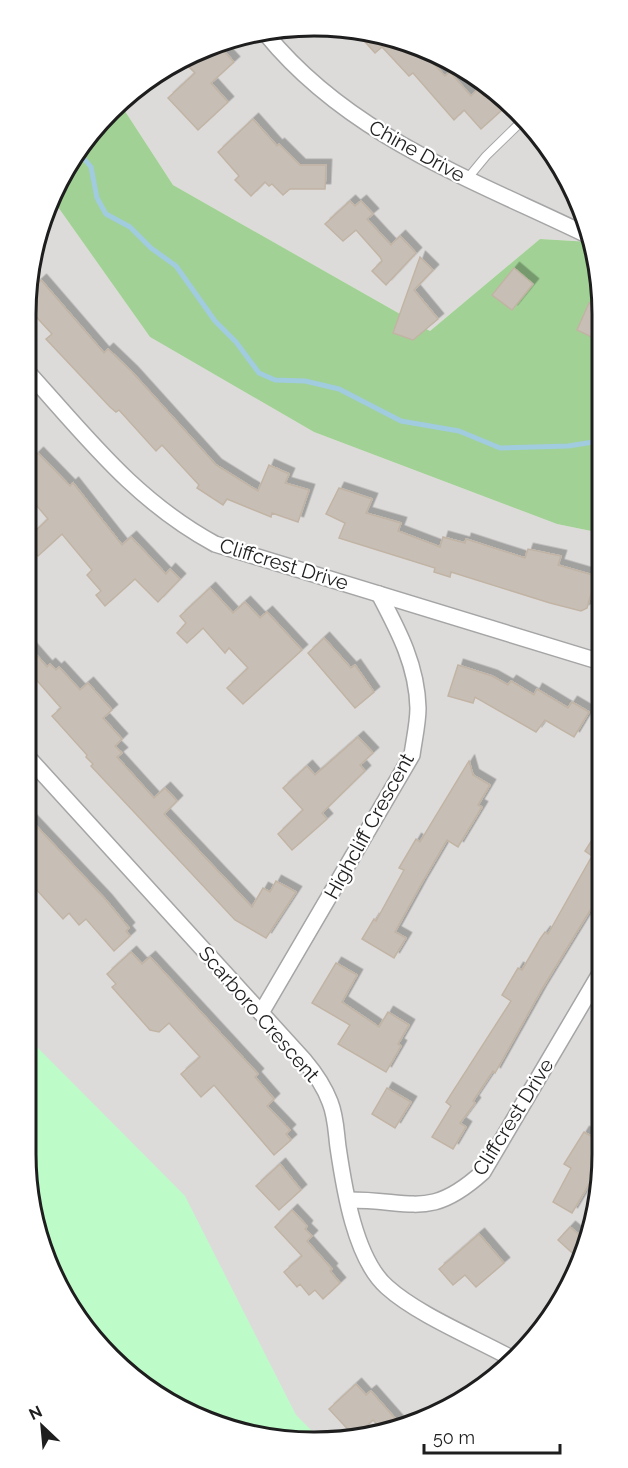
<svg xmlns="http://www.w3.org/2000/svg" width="628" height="1468" font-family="Raleway,sans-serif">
	<defs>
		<filter id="shadow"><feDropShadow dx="5.5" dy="-5.5" stdDeviation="0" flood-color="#0004"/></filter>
	</defs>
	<rect width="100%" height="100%" fill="#efece3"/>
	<!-- residential -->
	<g fill="#dcdbda">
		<path d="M295,26L407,41L475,74L543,138L580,203L591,242L540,239L430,331L173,185L121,105L187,55Z"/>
		<path d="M53,200L150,337L314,432L557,524L601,533L602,1154L587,1247L531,1344L458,1404L352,1440L258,1437L170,1404L97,1344L41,1247L26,1154V314L41,221Z"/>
	</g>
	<!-- forest -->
	<path fill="#a1d195" d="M121,105L173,185L430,331L540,239L591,242L600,276L601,533L557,524L314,432L150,337L53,200L97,124Z"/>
	<!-- park -->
	<path fill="#bdfcc8" d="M26,1036L185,1196L296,1415L320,1439L258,1437L170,1404L97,1344L41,1247L26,1154Z"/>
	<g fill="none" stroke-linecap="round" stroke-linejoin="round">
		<!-- stream -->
		<path stroke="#a1cbdf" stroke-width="5" d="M80,154L91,167L97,198L106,214L130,227L151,248L176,266L215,321L236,342L259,373L275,380L305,381L339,389L401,421L459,431L500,448L568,446L600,441"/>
	</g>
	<!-- building -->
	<g fill="#c7bfb6" stroke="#c2b4a4" stroke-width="1.5" filter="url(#shadow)">
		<path d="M358,34L407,41L416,45L445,76L450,72L471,96L478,89L484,96L487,93L502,110L481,129L464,110L454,120L413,73L409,76L382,47L375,53Z"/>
		<path d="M219,46L234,62L211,83L228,102L198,130L168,98L195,73L181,59L187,55Z"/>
		<path d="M253,119L277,146L279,144L300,165H326L325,189H290L283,195L272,184L269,186L265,182L251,196L235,180L239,176L218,152Z"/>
		<path d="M350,201L355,206L361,201L373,214L367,219L391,245L400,236L416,253L386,285L372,271L382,261L380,257L356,230L343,241L325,224Z"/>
		<path d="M420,257L433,270L414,290L438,319L413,340L393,333Z"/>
		<path d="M514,268L533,284L512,310L492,295Z"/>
		<path d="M41,280L104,353L108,349L132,372L216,465L258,491L269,465L289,474L285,483L309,490L298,522L272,513L271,517L227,499L223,505L197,488L199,485L162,445L156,451L119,410L116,412L110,407L46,339L52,334L27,307L29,291Z"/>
		<path d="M589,303L600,308V341L577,330Z"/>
		<path d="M38,453L70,486L73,483L122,545L131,537L166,574L170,569L180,579L158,602L135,579L105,606L96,595L101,591L87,575L92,570L62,534L38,556L27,544L26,540L48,519L26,493V465Z"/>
		<path d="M339,488L372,499L366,513L401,523L398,531L440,547L443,537L465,543L466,539L525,558L528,549L561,556L558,565L596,576L587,608L581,611L550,603L451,572L450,577L434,572L435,568L339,538L345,523L326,514Z"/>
		<path d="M210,588L233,613L245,602L260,618L267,612L302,650L243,704L227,688L248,668L229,648L225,653L203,628L187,643L177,633L186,623L180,616Z"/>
		<path d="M324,638L351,668L355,665L374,692L355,708L308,653Z"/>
		<path d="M26,643L47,667L50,664L56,670L59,667L80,690L88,683L112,710L103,718L122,739L115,746L122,753L117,757L154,798L165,788L177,801L164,814L252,907L263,888L270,892L276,881L296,892L266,938L235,920L91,766L93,764L86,757L87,755L52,716L61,708L26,668Z"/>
		<path d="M458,665L492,676L508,685L511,681L534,695L537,689L568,708L572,702L589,712L574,737L545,720L536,732L475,697L473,703L448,696Z"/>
		<path d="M358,737L373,753L360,765L365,771L322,813L327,819L292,850L278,834L303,810L283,788L307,766L315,775Z"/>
		<path d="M469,761L473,775L490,785L478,805L482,807L458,847L447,840L423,881L395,932L406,938L394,958L362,939L374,919L376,921L404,870L399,868L416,839L420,842Z"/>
		<path d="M26,815L106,900L129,928L126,931L130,936L114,951L86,919L79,925L69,913L63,919L26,878Z"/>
		<path d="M602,824V891L542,989L495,1073L493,1071L473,1101L475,1103L460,1123L466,1127L453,1149L432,1137L451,1106L446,1102L511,1001L502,995L518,968L522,970L540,939L545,932L548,934L592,856L585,851Z"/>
		<path d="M131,952L142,964L150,957L258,1074L255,1077L274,1099L267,1106L290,1130L286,1134L291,1140L274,1155L214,1085L201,1097L181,1074L200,1057L169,1023L159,1032L150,1030L112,987L116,984L107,974Z"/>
		<path d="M336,963L357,975L342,1002L379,1027L388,1012L409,1025L398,1044L401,1046L386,1072L338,1044L350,1025L312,1003Z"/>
		<path d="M387,1088L411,1102L395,1128L372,1114Z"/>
		<path d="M584,1132L601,1142L596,1150L602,1154L597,1184L591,1181L572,1213L553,1202L571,1168L564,1164Z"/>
		<path d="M280,1164L301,1190L279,1210L256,1186Z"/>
		<path d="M292,1210L307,1226L305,1229L312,1236L307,1241L332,1269L330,1271L340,1283L323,1299L315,1290L309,1295L300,1284L297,1287L284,1272L302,1256L275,1227Z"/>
		<path d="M570,1227L588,1242L580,1260L558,1240Z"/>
		<path d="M479,1234L504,1263L476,1287L465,1275L453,1285L439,1269Z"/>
		<path d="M356,1384L366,1395L371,1391L400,1424L382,1430L373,1420L355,1437L329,1409Z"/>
	</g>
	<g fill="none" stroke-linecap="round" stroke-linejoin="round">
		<!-- service casing -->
		<g stroke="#a5a5a5" stroke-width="10">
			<path id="service" d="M467,179L486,156L523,120"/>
		</g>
		<!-- minor casing -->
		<g stroke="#a5a5a5" stroke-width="18">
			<g id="minor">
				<path d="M266,34C350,137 474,180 589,236"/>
				<path d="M26,370C86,436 134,500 215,544L601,662"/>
				<path d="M26,755L304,1060C315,1073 324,1086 330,1102C336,1117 336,1132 338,1147C344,1188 355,1259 387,1287C418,1315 475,1338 513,1359"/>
				<path d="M261,1013L412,755C414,740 418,723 418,708C417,665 398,630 379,594"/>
				<path d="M349,1200C413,1200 430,1220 483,1172L602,970"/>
			</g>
		</g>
		<!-- service -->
		<use href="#service" stroke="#fff" stroke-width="8"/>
		<!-- minor -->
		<use href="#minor" stroke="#fff" stroke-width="15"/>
	</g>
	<g text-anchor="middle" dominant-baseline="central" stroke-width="4.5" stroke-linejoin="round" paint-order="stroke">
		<!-- street labels -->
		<g font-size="20" fill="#1e1e1e" stroke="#fff">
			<text transform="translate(417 151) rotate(29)">Chine Drive</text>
			<text transform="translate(284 564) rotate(17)">Cliffcrest Drive</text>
			<text transform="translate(369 826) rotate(-61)">Highcliff Crescent</text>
			<text transform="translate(259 1014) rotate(49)">Scarboro Crescent</text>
			<text transform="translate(513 1117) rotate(-58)">Cliffcrest Drive</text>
		</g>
	</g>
	<!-- crop -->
	<path d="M0 0H628V1468H0ZM314 36H314A278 278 0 0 1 592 314V1154A278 278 0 0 1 314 1432H314A278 278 0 0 1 36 1154V314A278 278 0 0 1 314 36Z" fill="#fff" fill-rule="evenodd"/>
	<path fill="none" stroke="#1e1e1e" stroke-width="3" d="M314 36H314A278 278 0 0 1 592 314V1154A278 278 0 0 1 314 1432H314A278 278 0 0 1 36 1154V314A278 278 0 0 1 314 36Z"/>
	<!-- north arrow -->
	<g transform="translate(42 1426) rotate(334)" stroke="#ffffff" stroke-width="4.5" paint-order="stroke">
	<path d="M0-4.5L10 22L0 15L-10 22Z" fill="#1e1e1e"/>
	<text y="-9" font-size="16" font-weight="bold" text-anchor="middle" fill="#1e1e1e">N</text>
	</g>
	<!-- scale -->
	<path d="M424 1444v9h136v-9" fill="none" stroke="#1e1e1e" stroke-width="3"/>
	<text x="433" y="1444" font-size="18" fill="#1e1e1e" stroke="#ffffff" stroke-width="4.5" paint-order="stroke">50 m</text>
</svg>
